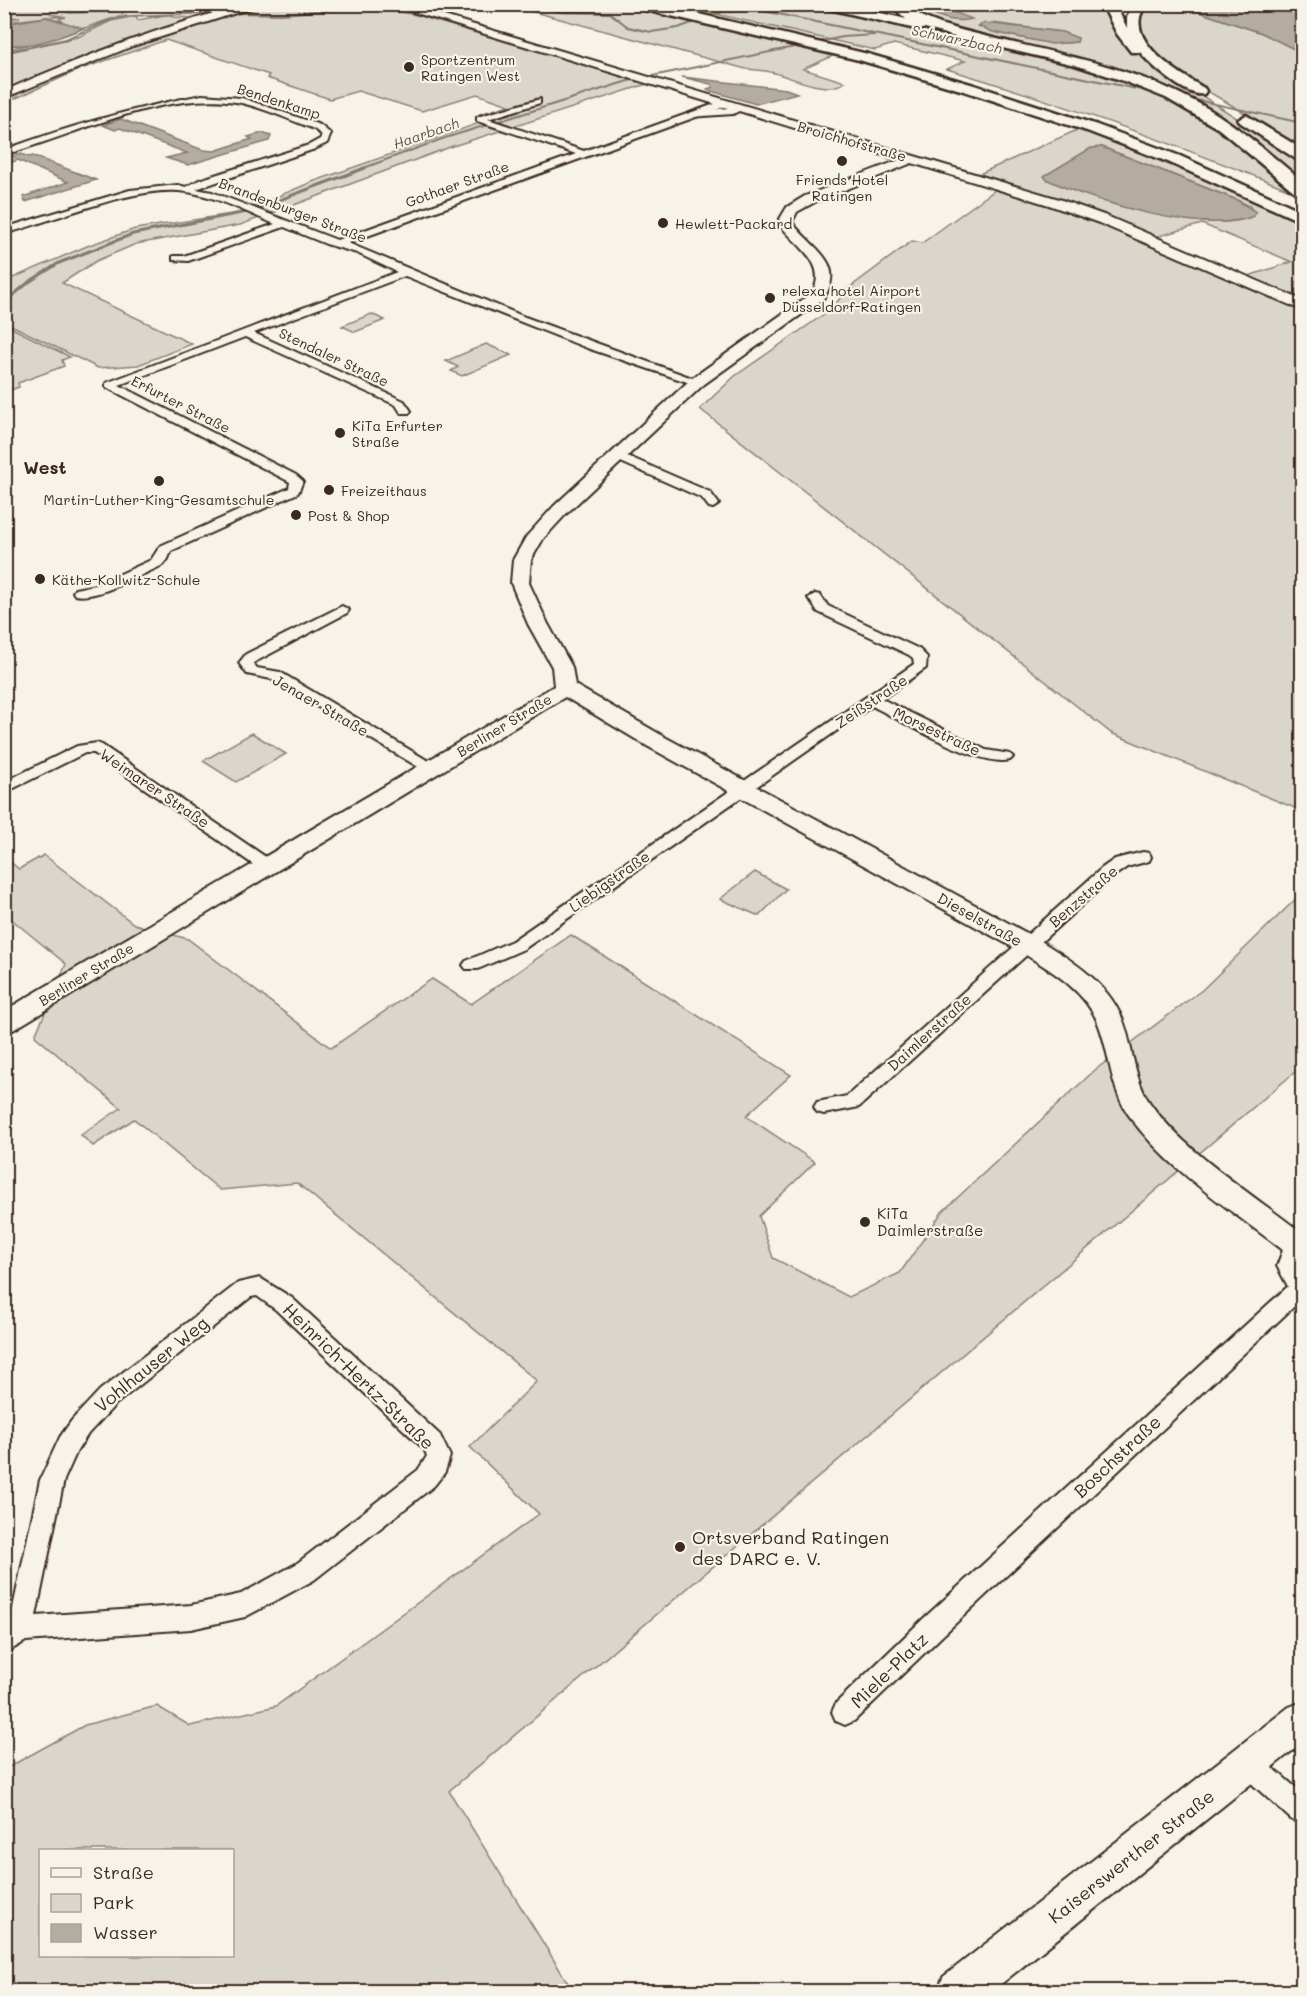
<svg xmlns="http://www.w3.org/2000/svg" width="1307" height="1996" font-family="Mali,sans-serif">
	<rect width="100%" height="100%" fill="#f7f3e8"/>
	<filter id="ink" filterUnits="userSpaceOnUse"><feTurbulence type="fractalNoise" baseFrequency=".0167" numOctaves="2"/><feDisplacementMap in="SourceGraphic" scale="12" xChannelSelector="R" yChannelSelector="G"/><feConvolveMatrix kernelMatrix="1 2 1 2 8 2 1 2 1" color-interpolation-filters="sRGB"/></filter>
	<g filter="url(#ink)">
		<!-- green -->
		<g fill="#dbd6cb" stroke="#8b8074" stroke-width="1.5" fill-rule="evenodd">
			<path d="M813,4L852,12L1095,69L1164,96L1227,133L1250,157L1290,190C1177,145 1064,104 947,69L965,61L894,44L875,50L676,5Z"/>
			<path d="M997,4L1106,5L1123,39L1140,56L1302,160V182L1272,158L1147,82L937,25L902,5ZM992,23L1062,32L1078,39L1077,42C1050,46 1020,37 993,32Z"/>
			<path d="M5,5H45L70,13L124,11L122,15L56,38L5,50V44L16,45L72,28L59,19L66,17L50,14L63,17H46L5,22L4,20L20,17L5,19Z"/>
			<path d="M193,5H251L220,12H181Z"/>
			<path d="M270,5H379L388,10L416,15L647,84L450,147L240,225L136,244L96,261L62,283L192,344L138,365L98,368L11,325L5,324L4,275L13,278L87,246L135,229L238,213L312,182L491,119L480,114L509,105L477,94L422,111L358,91L330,99L267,78L269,75L166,40L81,69L5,103V100C89,59 179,27 270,5Z"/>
			<path d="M508,5H618L833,56L803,69L845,82C826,96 791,76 770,72C762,70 754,70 746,69Z"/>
			<path d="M1148,5H1178L1262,33L1302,53V151C1278,135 1253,118 1228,103C1204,89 1161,66 1146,42C1137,29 1137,17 1148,5Z"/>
			<path d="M171,14L174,17L200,18L5,93V53L78,37L111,21L136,16L138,20Z"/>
			<path d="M1079,129L1275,207L1302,220V302L1245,277L1292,262L1202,224L1152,238L977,175ZM1102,147L1237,200L1250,206L1254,216C1220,229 1178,219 1144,211Z"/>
			<path d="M995,190L1082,216L1302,311V811L1111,733L700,409L735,376L830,310L849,288L912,241L922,243Z"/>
			<path d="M371,314L385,320L355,332L342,326Z"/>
			<path d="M5,326H8L70,357L62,360L64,366L18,383L19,387L5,392Z"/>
			<path d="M486,344L511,355L462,376L451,371L458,367L446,361Z"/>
			<path d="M252,733L286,754L236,782L203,761Z"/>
			<path d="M44,855L134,924L188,939L331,1048L432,979L471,1004L571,935L791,1075L746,1116L815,1162L759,1216L773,1258L849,1297L900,1273L942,1212L1095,1070L1202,990L1302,893V1066L449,1791L573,1991H5V1769L85,1725L157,1706L190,1726L276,1706L539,1514L470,1447L537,1381L297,1183L220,1190L134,1119L93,1146L81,1135L121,1108L35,1036L66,964L5,914L4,857L19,869ZM40,1850H232V1956H40Z"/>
			<path d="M755,872L786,889L759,916L720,899Z"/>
		</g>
		<!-- water -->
		<g fill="#b4aca0" stroke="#84786c" stroke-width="1.5">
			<path d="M1178,5H1302V53L1262,33Z"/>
			<path d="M931,7H941L972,19C956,23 943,19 929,11Z"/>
			<path d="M46,17L83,28C65,36 22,51 5,43V24Z"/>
			<path d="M985,23L1062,32L1078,38L1077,42L1052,44L993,32L978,26Z"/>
			<path d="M682,77L786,89L797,93L756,104L707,90V89L713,87L711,84Z"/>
			<path d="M121,119L203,150L214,151L252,139L248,137L262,133L271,136L269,141L188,165L166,158L187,153L120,128L115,130L103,125Z"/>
			<path d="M1102,147L1237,200L1256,212L1254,216C1205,236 1093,202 1046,179L1044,176L1091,148Z"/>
			<path d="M21,154L29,157L33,156L96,180L25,202L23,197L68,182L18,160L13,162L5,158Z"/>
		</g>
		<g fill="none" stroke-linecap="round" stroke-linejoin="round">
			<!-- stream-far1 -->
			<g stroke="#84786c" stroke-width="2">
				<path d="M543,4L545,8L561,12L610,13L628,27L651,32L678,28L722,12L759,10L1156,93"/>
				<path d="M231,13L283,14L391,4"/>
				<path d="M4,52L66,39L105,22L127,16L219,13"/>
				<path d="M1183,97L1302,123"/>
				<path d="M361,169L442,139L628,81L843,37L874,35"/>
			</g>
			<!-- stream -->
			<path stroke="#84786c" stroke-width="3" d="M4,303L29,282L59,263L133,234L247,212L365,168"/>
			<!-- street casing -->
			<g stroke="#3b2a1e" stroke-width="4">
				<g id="street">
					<path d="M202,95L242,98L320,125L331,134L327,143L315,149L196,189L212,192L337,240L576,154L477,121V117L540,99V103L488,119L584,151L723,101H729V105L348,243L525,317L703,382L701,384H693L587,348L405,276L254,333L404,401L411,411L409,413H401L396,405L245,337L119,385L296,475L303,481L298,493L171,551L168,559L161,566C140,575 97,600 75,595L73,592L75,589L96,585L151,560L160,546L289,488L290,482L106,387V383L397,272L357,253L326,244L284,227L188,261L173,260V256H184L275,224C245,212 213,194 179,191C131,187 53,221 4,234V228L130,190L178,185L186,187L199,180L309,145L320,139L322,135L314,129C290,120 260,106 236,102C162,91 74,135 4,155V150C69,126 134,108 202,95Z"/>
					<path d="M618,452L710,492L719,504L713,508L709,507L702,498L614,459V453Z"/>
					<path d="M815,594L820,595L828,606L919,649L927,657L926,668L882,699L986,750L1010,754L1013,757L1010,760C980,768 902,721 872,706L524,949L478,969H466L463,965L466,961L512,941L914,664L913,658L909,655L818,612L808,598Z"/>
					<path d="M342,606L349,610L347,613L253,663L257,668L280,672L435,765L438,768L435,771H425L271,679L247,674L239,663L246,654Z"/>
					<path d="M97,743L102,745L273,862L275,866L273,870H261L94,753H85L4,793V782L77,746Z"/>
					<path d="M1143,852L1149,853L1151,857L1149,861L1127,867L1114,876L859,1107L824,1114L817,1112L814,1107L817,1102L847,1096L1102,868L1115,859Z"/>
					<path d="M1302,1277V1299L942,1636L854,1721L845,1725L836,1721L832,1712L836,1703L924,1618L1295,1280Z"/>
					<path d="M260,1278L292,1298L440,1435L450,1456L445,1472L434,1486L314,1580L245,1617L191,1629L26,1641L4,1654V1626L10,1622L40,1480L60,1437L72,1420L100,1390L238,1283ZM257,1296L276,1310L424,1449L427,1456L418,1470L296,1564L241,1594L191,1605L36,1616L64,1480L77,1451L88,1434L116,1404L251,1297Z"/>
					<path d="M1249,1751L1258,1755L1302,1793V1823L1292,1820L1240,1773L1236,1764L1240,1755Z"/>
				</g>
			</g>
			<!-- secondary casing -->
			<g stroke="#3b2a1e" stroke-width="4">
				<g id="secondary">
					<path d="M246,4H264L133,46L4,98V91C83,56 163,26 246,4Z"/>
					<path d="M387,4H404L1059,199L1109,217L1302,300V309L1297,308L1099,223L1049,205L912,163L815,202L797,212L792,222C811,249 848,262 823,299L703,385L566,514L543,539L531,560L529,583L548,624L572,667L575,685L663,736L1036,938C1071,960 1111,983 1125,1026C1133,1051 1135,1081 1150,1103C1184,1152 1255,1196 1302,1233V1295L1291,1292L1277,1266L1283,1250C1230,1209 1166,1169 1128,1114C1110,1087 1110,1053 1098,1023C1084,988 1048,969 1018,950L647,746L565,697L13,1030L4,1032V1011L554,686L552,667L528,624L511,583L513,560L526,537L554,506L691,379L812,293C830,263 794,245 778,222L787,207L805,196L899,160L739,111L733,114L689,117L687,115L693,112L728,108Z"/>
					<path d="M1302,1702V1743L991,1992H938L943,1977L1289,1707Z"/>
				</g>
			</g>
			<!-- highway casing -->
			<g stroke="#3b2a1e" stroke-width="5">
				<g id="highway">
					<path d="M631,4H656L868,54L974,85L1097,125L1180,156L1302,211V222L1168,162L1087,131L964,91L859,60L637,8Z"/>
					<path d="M819,4H844L906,19L890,4H904L925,18L943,25C1029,50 1117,59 1196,102C1236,123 1268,153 1302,181V194L1296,193L1219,129L1166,98L1121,80L1075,65L955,37L925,28L920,30L825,8Z"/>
					<path d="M1102,4H1115L1127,28V17L1133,4H1146C1144,8 1141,13 1140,17C1134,48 1183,75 1204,88L1206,91L1204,94C1188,98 1150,65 1140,52H1131L1117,34Z"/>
					<path d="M1246,115L1302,149V161L1296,159L1241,123L1238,120Z"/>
				</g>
			</g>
			<!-- street -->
			<use href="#street" fill="#f7f3e8" fill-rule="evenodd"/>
			<!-- secondary -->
			<use href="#secondary" fill="#f7f3e8" fill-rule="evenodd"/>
			<!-- highway -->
			<use href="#highway" fill="#f7f3e8" fill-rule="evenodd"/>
		</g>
	</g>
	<!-- markers -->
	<g fill="#3b2a1e" stroke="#f7f3e8" stroke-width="2">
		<circle cx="409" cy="67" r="6"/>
		<circle cx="842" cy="161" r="6"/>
		<circle cx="663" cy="223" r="6"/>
		<circle cx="770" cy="298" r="6"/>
		<circle cx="340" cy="433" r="6"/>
		<circle cx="159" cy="481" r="6"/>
		<circle cx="329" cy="490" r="6"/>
		<circle cx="296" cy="515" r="6"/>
		<circle cx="40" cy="579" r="6"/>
		<circle cx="865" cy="1222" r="6"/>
		<circle cx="680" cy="1547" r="6"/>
	</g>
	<g text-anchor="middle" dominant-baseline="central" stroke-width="4.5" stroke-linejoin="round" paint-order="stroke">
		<!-- far-water labels -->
		<g font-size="14" font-style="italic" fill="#5f5145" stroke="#f7f3e8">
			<text transform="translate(957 39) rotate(12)">Schwarzbach</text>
			<text transform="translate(426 133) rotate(-19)">Haarbach</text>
		</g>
		<!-- far-poi labels -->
		<g font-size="14" fill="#3b2a1e" stroke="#f7f3e8" text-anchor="start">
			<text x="421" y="59">Sportzentrum<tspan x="421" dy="16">Ratingen West</tspan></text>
			<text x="842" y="179" text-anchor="middle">Friends Hotel<tspan x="842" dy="16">Ratingen</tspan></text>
			<text x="675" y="223">Hewlett-Packard</text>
			<text x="782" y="290">relexa hotel Airport<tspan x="782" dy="16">Düsseldorf-Ratingen</tspan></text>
			<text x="352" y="425">KiTa Erfurter<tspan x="352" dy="16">Straße</tspan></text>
			<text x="341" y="490">Freizeithaus</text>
			<text x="159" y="499" text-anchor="middle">Martin-Luther-King-Gesamtschule</text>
			<text x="308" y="515">Post &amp; Shop</text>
			<text x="52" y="579">Käthe-Kollwitz-Schule</text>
		</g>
		<!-- far-street labels -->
		<g font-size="14" fill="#3b2a1e" stroke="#f7f3e8">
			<text transform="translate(279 101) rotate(18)">Bendenkamp</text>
			<text transform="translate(852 141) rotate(16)">Broichhofstraße</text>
			<text transform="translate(457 184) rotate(-20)">Gothaer Straße</text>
			<text transform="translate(293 210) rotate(21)">Brandenburger Straße</text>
			<text transform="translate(334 357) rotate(25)">Stendaler Straße</text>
			<text transform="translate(181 404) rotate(27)">Erfurter Straße</text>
			<text transform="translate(504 725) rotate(-31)">Berliner Straße</text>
			<text transform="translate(86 974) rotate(-31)">Berliner Straße</text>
		</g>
		<!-- street labels -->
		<g font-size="15" fill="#3b2a1e" stroke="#f7f3e8">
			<text transform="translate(871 701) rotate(-34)">Zeißstraße</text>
			<text transform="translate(321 705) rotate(30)">Jenaer Straße</text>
			<text transform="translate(937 731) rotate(25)">Morsestraße</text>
			<text transform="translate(155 788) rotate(34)">Weimarer Straße</text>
			<text transform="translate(609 881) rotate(-35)">Liebigstraße</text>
			<text transform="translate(1083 896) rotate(-41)">Benzstraße</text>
			<text transform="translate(980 919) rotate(29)">Dieselstraße</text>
			<text transform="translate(929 1032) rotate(-42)">Daimlerstraße</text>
		</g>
		<!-- poi labels -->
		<g font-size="15" fill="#3b2a1e" stroke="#f7f3e8" text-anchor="start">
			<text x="877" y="1213">KiTa<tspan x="877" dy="17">Daimlerstraße</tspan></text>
		</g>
		<!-- far-district labels -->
		<g font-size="18" font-weight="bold" fill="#3b2a1e" stroke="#f7f3e8">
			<text x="45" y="467">West</text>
		</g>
		<!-- near-street labels -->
		<g font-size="18" fill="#3b2a1e" stroke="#f7f3e8">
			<text transform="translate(151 1364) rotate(-39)">Vohlhauser Weg</text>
			<text transform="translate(359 1376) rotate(44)">Heinrich-Hertz-Straße</text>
			<text transform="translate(1117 1456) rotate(-43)">Boschstraße</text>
			<text transform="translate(889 1670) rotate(-44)">Miele-Platz</text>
			<text transform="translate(1131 1856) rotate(-38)">Kaiserswerther Straße</text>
		</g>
		<!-- near-poi labels -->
		<g font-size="18" fill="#3b2a1e" stroke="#f7f3e8" text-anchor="start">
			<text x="692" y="1537">Ortsverband Ratingen<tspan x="692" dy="21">des DARC e. V.</tspan></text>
		</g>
	</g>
	<!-- margin -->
	<rect width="1307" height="1996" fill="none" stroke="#f7f3e8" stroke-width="24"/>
	<rect x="12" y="12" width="1283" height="1972" fill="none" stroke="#3b2a1e" stroke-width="2" filter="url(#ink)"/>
	<!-- legend -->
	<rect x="39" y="1849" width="195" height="108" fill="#f7f3e8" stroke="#aca397" stroke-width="1.5"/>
	<rect x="51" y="1868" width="30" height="9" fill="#f7f3e8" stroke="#aca397" stroke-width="1.5"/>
	<text x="93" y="1879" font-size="18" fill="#3b2a1e">Straße</text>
	<rect x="51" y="1894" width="30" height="18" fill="#dbd6cb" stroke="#aca397" stroke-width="1.5"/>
	<text x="93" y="1909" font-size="18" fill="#3b2a1e">Park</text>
	<rect x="51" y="1924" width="30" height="18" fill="#b4aca0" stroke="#aca397" stroke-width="1.5"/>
	<text x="93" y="1939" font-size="18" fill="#3b2a1e">Wasser</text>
</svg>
